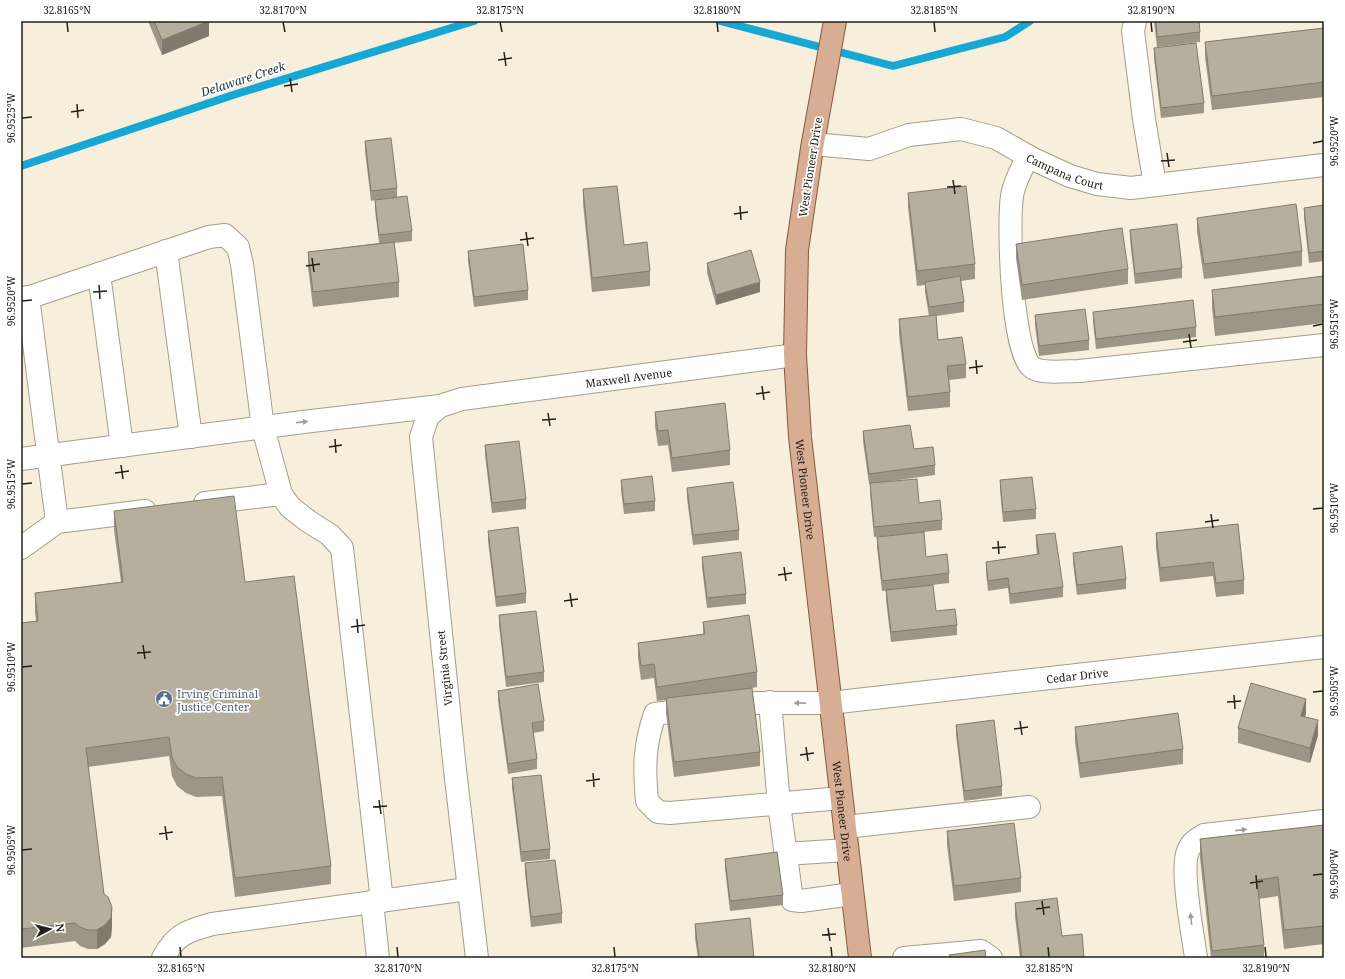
<svg xmlns="http://www.w3.org/2000/svg" width="1345" height="979" font-family="'Noto Serif',serif">
	<rect width="100%" height="100%" fill="#f7efdc"/>
	<g fill="none" stroke-linecap="round" stroke-linejoin="round">
		<!-- stream -->
		<g stroke="#17a7d5" stroke-width="8">
			<path d="M720,21L893,66L1005,37L1030,21"/>
			<path d="M21,166L236,94L474,21"/>
		</g>
		<!-- minor casing -->
		<g stroke="#a49d8b" stroke-width="24">
			<g id="minor">
				<path d="M1135,21L1133,31L1144,119L1155,185"/>
				<path id="s1" d="M813,144L869,149L909,135L961,129L996,138L1033,159L1070,176L1097,184L1131,188L1324,165"/>
				<path d="M1028,156C1022,169 1014,182 1012,196C1008,221 1011,356 1033,368C1043,374 1067,371 1079,371L1324,345"/>
				<path d="M166,251L191,437"/>
				<path d="M99,274L122,446"/>
				<path d="M28,297L57,522"/>
				<path d="M21,300L209,237L225,235L238,247L242,264L263,428L281,494L290,507L308,521L330,535L342,548L382,901"/>
				<path d="M21,459L303,422L440,406"/>
				<path d="M205,503L281,494"/>
				<path d="M21,548L57,522L145,511"/>
				<path d="M770,702L779,804L792,900L801,901L852,894"/>
				<path id="s2" d="M841,798L670,813L658,812L647,801C644,767 644,746 655,714L737,703H830L1324,647"/>
				<path d="M845,827L1029,807"/>
				<path d="M785,854L847,850"/>
				<path d="M372,902L378,958"/>
				<path d="M163,958C176,934 187,931 212,924L468,889"/>
				<path id="s3" d="M477,958L455,770L421,437L428,416L440,406L462,399L795,355"/>
				<path d="M904,958L981,951L991,958"/>
				<path d="M1196,958C1193,935 1180,870 1188,851C1191,843 1197,839 1204,835L1324,821"/>
			</g>
		</g>
		<!-- major casing -->
		<g stroke="#86593a" stroke-width="24">
			<g id="major">
				<path id="s4" d="M835,21L812,148L797,250L795,355L800,437L860,958"/>
			</g>
		</g>
		<!-- minor -->
		<use href="#minor" stroke="#fff" stroke-width="22"/>
		<!-- major -->
		<use href="#major" stroke="#d7ae94" stroke-width="22"/>
	</g>
	<!-- wall -->
	<g fill="#9d9687">
		<path d="M148,21H209V36L162,55Z"/>
		<path d="M1154,21H1199L1200,32V42L1157,47Z"/>
		<path d="M1324,28V97L1212,110L1205,57V42Z"/>
		<path d="M1154,48L1204,103V113L1161,118L1154,58Z"/>
		<path d="M365,141L397,188V197L412,231V241L394,243L399,282V297L313,307L308,267V252L379,243L375,210V200L371,201L365,151Z"/>
		<path d="M583,189L624,245L650,271V286L592,292L583,204Z"/>
		<path d="M908,193L975,264V279L961,281L964,302V312L936,316L938,340L966,364V378L949,380L950,392V407L908,411L899,334V319L929,316L925,292V285L917,286L908,207Z"/>
		<path d="M1324,205V261L1309,263L1304,218V208Z"/>
		<path d="M1197,218L1302,251V266L1204,279L1197,232Z"/>
		<path d="M1130,230L1182,268V278L1135,284L1130,240Z"/>
		<path d="M1016,244L1128,269V284L1022,300L1016,258Z"/>
		<path d="M468,251L528,290V300L474,307L468,261Z"/>
		<path d="M707,263L760,292L716,305L707,273Z"/>
		<path d="M1324,276V323L1215,336L1212,308V290Z"/>
		<path d="M1093,312L1196,327V337L1096,349L1093,322Z"/>
		<path d="M1035,315L1089,340V350L1039,356L1035,325Z"/>
		<path d="M655,412L730,450V465L672,472L668,445L658,446L655,426Z"/>
		<path d="M863,431L914,449L935,465V475L883,482L919,503L942,520V530L924,532L926,557L949,573V583L882,591L877,547V537L906,534L874,537L870,493V484H869L863,441Z"/>
		<path d="M485,445L526,499V509L492,513L485,455Z"/>
		<path d="M621,480L655,501V511L624,514L621,490Z"/>
		<path d="M1000,480L1036,509V519L1003,522L1000,490Z"/>
		<path d="M687,488L739,530V540L693,545L687,498Z"/>
		<path d="M114,511L245,582L331,866V884L235,897L222,796L196,797L186,793L177,786L172,776L169,756L88,767L104,894L112,926L111,937L105,944L97,949H88L80,946L75,941L21,948V623L36,621L35,612V593L121,582L114,530Z"/>
		<path d="M1238,524L1244,580V594L1216,597L1213,576L1160,582L1156,548V533Z"/>
		<path d="M488,531L526,593V603L496,607L488,541Z"/>
		<path d="M1036,535L1063,587V597L1010,604L1008,588L988,591L986,572V562L1037,555L1036,545Z"/>
		<path d="M1073,553L1126,579V589L1077,595L1073,563Z"/>
		<path d="M702,557L746,594V604L707,608L702,567Z"/>
		<path d="M886,590L936,611L957,625V635L891,642L886,600Z"/>
		<path d="M499,615L544,672V682L506,687L499,625Z"/>
		<path d="M703,622L757,672V687L752,688L760,752V766L674,777L666,713V700L657,701L654,678L641,680L638,658V643L703,634Z"/>
		<path d="M498,691L544,721V731L533,733L537,759V769L508,774L498,701Z"/>
		<path d="M1306,713L1305,717L1318,735L1310,763L1238,743V728Z"/>
		<path d="M956,725L1002,786V796L964,801L956,735Z"/>
		<path d="M1075,727L1183,749V764L1080,778L1075,742Z"/>
		<path d="M512,778L550,849V859L521,862L512,788Z"/>
		<path d="M1324,825V944L1284,949L1278,896L1259,899L1264,945V958H1211L1200,858V839Z"/>
		<path d="M947,831L1021,878V892L954,901L947,845Z"/>
		<path d="M725,859L783,895V905L730,911L725,869Z"/>
		<path d="M525,863L562,913V923L531,927L525,873Z"/>
		<path d="M1015,903L1062,936L1084,958H1020L1015,917Z"/>
		<path d="M695,924L754,958H698L695,938Z"/>
	</g>
	<!-- shaded-wall -->
	<g fill="#807a6e">
		<path d="M209,21V36L162,55V40Z"/>
		<path d="M760,282V292L716,305V295Z"/>
		<path d="M1306,699V713L1301,730V716Z"/>
		<path d="M1318,720V735L1310,763V748Z"/>
		<path d="M112,907V926L111,937L105,944L97,949V930Z"/>
	</g>
	<!-- building -->
	<g fill="#b7af9d" stroke="#807a6e">
		<path d="M154,21H209L162,40Z"/>
		<path d="M1156,21H1199L1200,32L1157,37Z"/>
		<path d="M1324,28V82L1212,96L1205,42Z"/>
		<path d="M1196,43L1204,103L1161,108L1154,48Z"/>
		<path d="M391,138L397,188L371,191L365,141Z"/>
		<path d="M617,186L624,245L647,242L650,271L592,278L583,189Z"/>
		<path d="M966,186L975,264L917,271L908,193Z"/>
		<path d="M407,196L412,231L379,235L375,200Z"/>
		<path d="M1296,204L1302,251L1204,264L1197,218Z"/>
		<path d="M1324,205V251L1309,253L1304,208Z"/>
		<path d="M1177,224L1182,268L1135,274L1130,230Z"/>
		<path d="M1122,228L1128,269L1022,285L1016,244Z"/>
		<path d="M394,242L399,282L313,292L308,252Z"/>
		<path d="M523,244L528,290L474,297L468,251Z"/>
		<path d="M751,250L760,282L716,295L707,263Z"/>
		<path d="M960,276L964,302L929,307L925,282Z"/>
		<path d="M1324,276V304L1215,317L1212,290Z"/>
		<path d="M1193,300L1196,327L1096,339L1093,312Z"/>
		<path d="M1085,309L1089,340L1039,346L1035,315Z"/>
		<path d="M936,315L938,340L962,337L966,364L947,366L950,392L908,397L899,319Z"/>
		<path d="M725,403L730,450L672,458L668,430L658,431L655,412Z"/>
		<path d="M910,425L914,449L933,447L935,465L869,474L863,431Z"/>
		<path d="M519,441L526,499L492,503L485,445Z"/>
		<path d="M652,476L655,501L624,504L621,480Z"/>
		<path d="M1032,477L1036,509L1003,512L1000,480Z"/>
		<path d="M917,479L919,503L940,500L942,520L874,527L870,483Z"/>
		<path d="M733,482L739,530L693,535L687,488Z"/>
		<path d="M234,496L245,582L294,576L331,866L235,878L222,777L196,778L186,774L177,767L172,757L169,737L86,748L104,894L108,897L112,907L111,918L105,925L97,930H88L80,927L75,923L21,929V623L38,621L35,593L123,582L114,511Z"/>
		<path d="M1238,524L1244,580L1216,583L1213,562L1160,568L1156,533Z"/>
		<path d="M518,527L526,593L496,597L488,531Z"/>
		<path d="M924,532L926,557L947,554L949,573L882,581L877,537Z"/>
		<path d="M1055,533L1063,587L1010,594L1008,578L988,581L986,562L1039,554L1036,535Z"/>
		<path d="M1122,546L1126,579L1077,585L1073,553Z"/>
		<path d="M741,552L746,594L707,598L702,557Z"/>
		<path d="M933,585L936,611L955,609L957,625L891,632L886,590Z"/>
		<path d="M536,611L544,672L506,677L499,615Z"/>
		<path d="M749,615L757,672L657,687L654,664L641,666L638,643L705,634L703,622Z"/>
		<path d="M1251,683L1306,699L1301,716L1318,720L1310,748L1238,728Z"/>
		<path d="M538,684L544,721L532,723L537,759L508,764L498,691Z"/>
		<path d="M752,688L760,752L674,762L666,698Z"/>
		<path d="M1178,713L1183,749L1080,763L1075,727Z"/>
		<path d="M994,720L1002,786L964,791L956,725Z"/>
		<path d="M541,775L550,849L521,852L512,778Z"/>
		<path d="M1014,823L1021,878L954,886L947,831Z"/>
		<path d="M1324,825V926L1284,930L1278,877L1257,880L1264,945L1212,951L1200,839Z"/>
		<path d="M777,852L783,895L730,901L725,859Z"/>
		<path d="M555,860L562,913L531,917L525,863Z"/>
		<path d="M1057,898L1062,936L1082,934L1084,958H1022L1015,903Z"/>
		<path d="M750,918L754,958H699L695,924Z"/>
		<path d="M985,950L986,958H950L949,955Z"/>
	</g>
	<!-- one-way arrows -->
	<defs><path id="oneway-solid" d="M-6-.8H1V-3.2L6.5 0L1 3.2V.8H-6Z"/></defs>
	<g fill="#9c9b98">
		<use href="#oneway-solid" transform="translate(302 422) rotate(-7)"/>
		<use href="#oneway-solid" transform="translate(800 703) rotate(-179)"/>
		<use href="#oneway-solid" transform="translate(1241 830) rotate(-7)"/>
		<use href="#oneway-solid" transform="translate(1191 919) rotate(-97)"/>
	</g>
	<!-- ticks -->
	<path fill="none" stroke="#232019" stroke-width="1.5" d="M67,22L68,32M283,22L285,32M500,22L502,32M717,22L718,32M934,22L935,32M1151,22L1152,32M504,52L506,66M498,60L512,58M290,78L292,92M284,86L298,84M77,104L78,118M71,112L84,110M22,118L32,117M1313,143L1323,141M1167,153L1169,167M1161,161L1175,160M953,180L955,194M947,187L961,186M740,206L741,220M734,214L748,212M526,232L528,246M520,240L534,238M312,258L314,272M306,266L320,264M99,285L100,299M93,292L107,291M22,301L32,300M1313,326L1323,324M1189,334L1191,348M1183,342L1197,340M976,360L977,374M969,368L983,366M762,386L764,400M756,394L770,392M548,413L550,426M542,420L556,419M335,439L336,453M329,447L342,445M121,465L123,479M115,473L129,471M22,484L32,483M1313,509L1323,508M1211,514L1213,528M1205,522L1219,520M998,541L999,554M992,548L1006,547M784,567L786,581M778,575L792,573M570,593L572,607M564,601L578,599M357,619L358,633M351,627L365,625M143,645L145,659M137,653L151,652M22,667L32,666M1313,692L1323,691M1234,695L1235,709M1227,702L1241,701M1020,721L1022,735M1014,729L1028,727M806,747L808,761M800,755L814,753M593,773L594,787M586,781L600,779M379,800L381,814M373,807L387,806M165,826L167,840M159,834L173,832M22,850L32,849M1256,875L1257,889M1313,875L1323,874M1250,883L1263,881M1042,901L1044,915M1036,909L1050,907M828,928L830,941M822,935L836,934M180,947L181,957M397,947L398,957M614,947L615,957M831,947L832,957M1048,947L1049,957M1265,947L1266,957"/>
	<!-- icons -->
	<defs>
		<g id="civic-disc" transform="scale(0.9)"><circle r="9.5" fill="#5c6f8a" stroke="#fff"/><path d="M-.6-6.5H3V-4.5H.6V-3L4-1V1h2V6H-6V1h2V-1L-.6-3ZM-1.2 2.5V6h2.4V2.5Z" fill="#fff"/></g>
	</defs>
	<g fill-rule="evenodd">
		<use href="#civic-disc" x="164" y="699"/>
	</g>
	<g text-anchor="middle" dominant-baseline="central" stroke-width="3.5" stroke-linejoin="round" paint-order="stroke">
		<!-- street labels -->
		<g font-size="11" fill="#232019" stroke="#fff">
			<text transform="translate(810 167) rotate(-81)">West Pioneer Drive</text>
			<text stroke="none"><textPath href="#s1" startOffset="264">Campana Court</textPath></text>
			<text stroke="none"><textPath href="#s3" startOffset="753">Maxwell Avenue</textPath></text>
			<text stroke="none"><textPath href="#s4" startOffset="472">West Pioneer Drive</textPath></text>
			<text transform="translate(444 668) rotate(-96)">Virginia Street</text>
			<text stroke="none"><textPath href="#s2" startOffset="712">Cedar Drive</textPath></text>
			<text stroke="none"><textPath href="#s4" startOffset="796">West Pioneer Drive</textPath></text>
		</g>
		<!-- service labels -->
		<g font-size="11" fill="#4e5e75" stroke="#fff" text-anchor="start">
			<text x="177" y="693">Irving Criminal<tspan x="177" dy="13">Justice Center</tspan></text>
		</g>
		<!-- water labels -->
		<g font-size="12" font-style="italic" fill="#1f343d" stroke="#fff">
			<text transform="translate(243 79) rotate(-18)">Delaware Creek</text>
		</g>
	</g>
	<!-- border -->
	<rect width="1345" height="979" fill="none" stroke="#ffffff" stroke-width="44"/>
	<!-- north arrow -->
	<g transform="translate(50 929) rotate(83)" stroke="#ffffff" stroke-width="3" paint-order="stroke">
	<path d="M0-3L7 15L0 10L-7 15Z" fill="#232019"/>
	<text y="-6" font-size="11" font-weight="bold" text-anchor="middle" fill="#232019">N</text>
	</g>
	<rect x="22" y="22" width="1301" height="935" fill="none" stroke="#232019" stroke-width="1.5"/>
	<g font-size="10" text-anchor="middle" fill="#232019">
		<text x="67" y="14">32.8165°N</text>
		<text x="283" y="14">32.8170°N</text>
		<text x="500" y="14">32.8175°N</text>
		<text x="717" y="14">32.8180°N</text>
		<text x="934" y="14">32.8185°N</text>
		<text x="1151" y="14">32.8190°N</text>
		<text transform="translate(11 118) rotate(-90)" y="4">96.9525°W</text>
		<text transform="translate(1334 141) rotate(-90)" y="4">96.9520°W</text>
		<text transform="translate(11 301) rotate(-90)" y="4">96.9520°W</text>
		<text transform="translate(1334 324) rotate(-90)" y="4">96.9515°W</text>
		<text transform="translate(11 484) rotate(-90)" y="4">96.9515°W</text>
		<text transform="translate(1334 508) rotate(-90)" y="4">96.9510°W</text>
		<text transform="translate(11 667) rotate(-90)" y="4">96.9510°W</text>
		<text transform="translate(1334 691) rotate(-90)" y="4">96.9505°W</text>
		<text transform="translate(11 850) rotate(-90)" y="4">96.9505°W</text>
		<text transform="translate(1334 874) rotate(-90)" y="4">96.9500°W</text>
		<text x="181" y="972">32.8165°N</text>
		<text x="398" y="972">32.8170°N</text>
		<text x="615" y="972">32.8175°N</text>
		<text x="832" y="972">32.8180°N</text>
		<text x="1049" y="972">32.8185°N</text>
		<text x="1266" y="972">32.8190°N</text>
	</g>
</svg>
